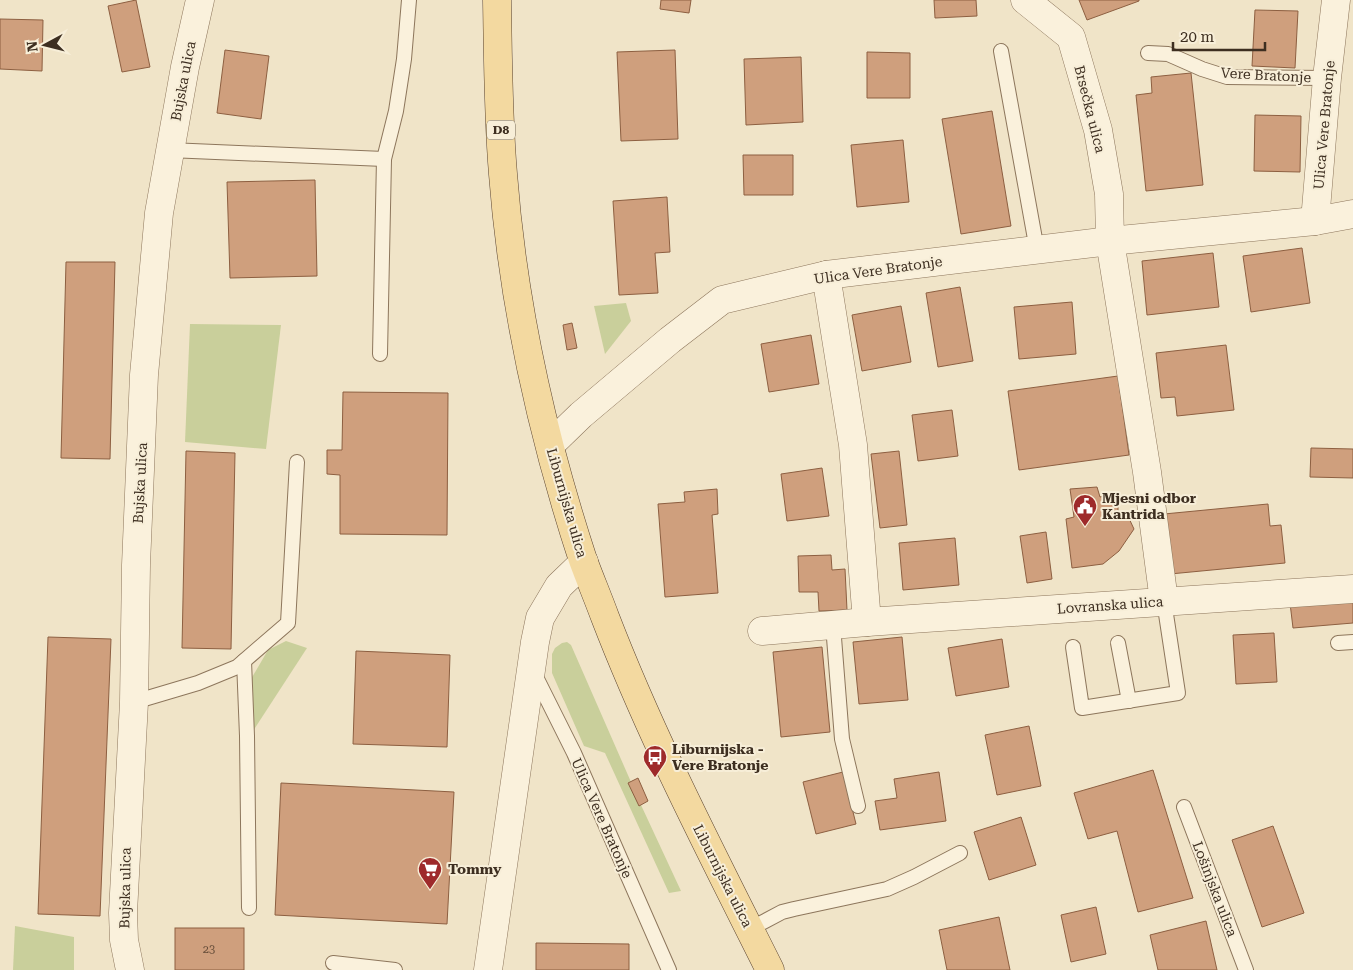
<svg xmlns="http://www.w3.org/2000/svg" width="1353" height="970" font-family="'Roboto Serif',serif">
	<rect width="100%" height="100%" fill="#f0e4c8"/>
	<!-- green -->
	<g fill="#c9cf9b">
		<path d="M626,303L631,321L605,354L594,306Z"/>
		<path d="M190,324L281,325L266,449L185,442Z"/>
		<path d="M286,641L307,648L253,731L251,679L268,650Z"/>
		<path d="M567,642L571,645L631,782L628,783L641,805L681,891L669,893L605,753L584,746L552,673V654L555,648L562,643Z"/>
		<path d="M15,926L74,937V970H13Z"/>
	</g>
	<!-- building -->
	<g fill="#cf9f7d" stroke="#8d5f41">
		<path d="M136,0L150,67L122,72L108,6Z"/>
		<path d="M661,0H691L689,13L660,9Z"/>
		<path d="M934,0H976L977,16L935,18Z"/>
		<path d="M1079,0H1139V1L1087,20Z"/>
		<path d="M1255,10L1298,11L1295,68L1252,66Z"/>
		<path d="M0,19L43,20L42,71L0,69Z"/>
		<path d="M225,50L269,56L261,119L217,113Z"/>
		<path d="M675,50L678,139L621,141L617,52Z"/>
		<path d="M867,52L910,53V98H867Z"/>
		<path d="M801,57L803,122L746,125L744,59Z"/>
		<path d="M1191,73L1203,185L1146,191L1136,95L1152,93L1151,77Z"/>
		<path d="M992,111L1011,226L961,234L942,119Z"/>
		<path d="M1255,115L1301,116L1300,172L1254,171Z"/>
		<path d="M903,140L909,202L857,207L851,145Z"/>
		<path d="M743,155H793V195H744Z"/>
		<path d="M315,180L317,276L230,278L227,182Z"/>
		<path d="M667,197L670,252L655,253L658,293L619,295L613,201Z"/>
		<path d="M1302,248L1310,303L1251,312L1243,256Z"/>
		<path d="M1213,253L1219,307L1147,315L1142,261Z"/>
		<path d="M66,262H115L110,459L61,458Z"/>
		<path d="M960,287L973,361L938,367L926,293Z"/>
		<path d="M1072,302L1076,354L1019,359L1014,307Z"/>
		<path d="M901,306L911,362L862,371L852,315Z"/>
		<path d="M572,323L577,348L567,350L563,325Z"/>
		<path d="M811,335L819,384L769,392L761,344Z"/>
		<path d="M1226,345L1234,410L1177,416L1175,397L1161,398L1156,353Z"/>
		<path d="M1118,376L1129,455L1019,470L1008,391Z"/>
		<path d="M343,392L448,393L447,535L340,534V475L327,474V450H342Z"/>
		<path d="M952,410L958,456L918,461L912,415Z"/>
		<path d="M1311,448L1353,449V478L1310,477Z"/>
		<path d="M186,451L235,453L231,649L182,648Z"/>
		<path d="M899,451L907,525L880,528L871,454Z"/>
		<path d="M822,468L829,516L787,521L781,474Z"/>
		<path d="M1097,487L1100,497L1118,493V512H1126L1134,529L1119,551L1103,564L1072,568L1066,519L1074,517L1070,489Z"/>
		<path d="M717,489L718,514L712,515L718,593L665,597L658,504L685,502L684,492Z"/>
		<path d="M1268,504L1270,526L1281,525L1285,563L1170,574L1164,514Z"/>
		<path d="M1046,532L1052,579L1027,583L1020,536Z"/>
		<path d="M955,538L959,585L903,590L899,543Z"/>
		<path d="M831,555L832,570L845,569L847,610L819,611L818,592H799L798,556Z"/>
		<path d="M1353,598V623L1293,628L1290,603Z"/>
		<path d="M1274,633L1277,682L1236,684L1233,635Z"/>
		<path d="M48,637L111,639L100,916L38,914Z"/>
		<path d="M902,637L908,700L859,704L853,642Z"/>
		<path d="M1002,639L1009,687L956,696L948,648Z"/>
		<path d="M822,647L830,732L781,737L773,652Z"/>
		<path d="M356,651L450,655L447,747L353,744Z"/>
		<path d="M1029,726L1041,786L997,795L985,735Z"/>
		<path d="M1153,770L1193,898L1138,912L1117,831L1088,839L1074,793Z"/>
		<path d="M843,772L856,824L816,834L803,782Z"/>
		<path d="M939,772L946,821L880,830L875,801L897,798L894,779Z"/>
		<path d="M638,778L648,801L639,806L628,783Z"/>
		<path d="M281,783L454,792L447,924L275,915Z"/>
		<path d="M1021,817L1036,865L989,880L974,832Z"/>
		<path d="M1273,826L1304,913L1262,927L1232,840Z"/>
		<path d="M1096,907L1106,954L1071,962L1061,915Z"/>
		<path d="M999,917L1010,970H947L939,930Z"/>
		<path d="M1206,921L1217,970H1158L1150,935Z"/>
		<rect x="175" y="928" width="69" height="42"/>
		<path d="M536,943L629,944V970H536Z"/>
	</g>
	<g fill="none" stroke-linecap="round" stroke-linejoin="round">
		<!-- service casing -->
		<g stroke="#8d765c" stroke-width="16">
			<g id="service">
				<path d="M1001,51L1037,250"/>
				<path d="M1148,53L1168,54L1202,69L1227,77L1327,78"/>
				<path d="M169,150L384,159"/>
				<path d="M380,354L384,159L396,111L404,59L409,0"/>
				<path d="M833,625L842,739L858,806"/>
				<path d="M1118,643L1129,701"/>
				<path d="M1338,643L1353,642"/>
				<path d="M1073,647L1082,708L1178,693L1164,601"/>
				<path d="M244,661L247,736L249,908"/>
				<path d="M534,673L574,753L669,970"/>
				<path d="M134,702L198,683L237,667L288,623L297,462"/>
				<path d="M1184,807L1246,970"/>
				<path d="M750,929L782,912L794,909L887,889L914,877L960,853"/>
				<path d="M333,963L395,970"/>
			</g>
		</g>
		<!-- minor casing -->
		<g stroke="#8d765c" stroke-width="29">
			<g id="minor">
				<path d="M1025,0L1071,37L1098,130L1109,194L1110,241L1147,472L1164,601"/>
				<path d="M1315,221L1327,78L1336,0"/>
				<path d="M826,275L853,445L867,622"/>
				<path d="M550,445L581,415L670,340L722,300L826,275L1110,241L1315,221L1353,214"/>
				<path d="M762,631L867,622L1353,589"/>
				<path d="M130,970L124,940L123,913L134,702L136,565L144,375L159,213L185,67L200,0"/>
				<path d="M488,970L535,642L540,618L559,586L584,562"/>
			</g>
		</g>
		<!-- primary casing -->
		<g stroke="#5b4430" stroke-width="29">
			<path id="primary" d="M497,0C498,58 498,116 503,174C513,305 542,435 583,560C590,579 598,598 605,617C652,739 712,854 770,970"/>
		</g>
		<!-- service -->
		<use href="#service" stroke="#faf1dc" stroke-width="14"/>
		<!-- minor -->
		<use href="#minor" stroke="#faf1dc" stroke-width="28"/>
		<!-- primary -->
		<use href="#primary" stroke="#f3d9a0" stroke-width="28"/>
	</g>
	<!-- icons -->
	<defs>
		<g id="civic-pin" transform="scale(1.25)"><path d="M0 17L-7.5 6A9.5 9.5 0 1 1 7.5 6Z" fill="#9e2a2b" stroke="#f7eed8"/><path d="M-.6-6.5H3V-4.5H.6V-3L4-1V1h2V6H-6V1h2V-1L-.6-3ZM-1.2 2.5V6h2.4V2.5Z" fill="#fff"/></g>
		<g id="bus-pin" transform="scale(1.25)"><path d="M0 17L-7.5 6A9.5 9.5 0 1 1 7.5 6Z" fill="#9e2a2b" stroke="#f7eed8"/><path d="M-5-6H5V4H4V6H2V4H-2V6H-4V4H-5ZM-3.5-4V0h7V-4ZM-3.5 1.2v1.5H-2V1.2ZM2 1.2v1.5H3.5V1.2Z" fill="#fff"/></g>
		<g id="supermarket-pin" transform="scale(1.25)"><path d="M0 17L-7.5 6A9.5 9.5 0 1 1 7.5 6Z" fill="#9e2a2b" stroke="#f7eed8"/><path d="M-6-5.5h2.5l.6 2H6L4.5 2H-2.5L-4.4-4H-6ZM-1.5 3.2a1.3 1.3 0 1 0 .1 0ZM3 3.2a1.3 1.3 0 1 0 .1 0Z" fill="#fff"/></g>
	</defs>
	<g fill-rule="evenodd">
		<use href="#civic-pin" x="1085" y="506"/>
		<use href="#bus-pin" x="655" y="757"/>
		<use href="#supermarket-pin" x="430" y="869"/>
	</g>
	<g text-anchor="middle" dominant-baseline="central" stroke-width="4" stroke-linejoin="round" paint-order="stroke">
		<!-- number labels -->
		<g font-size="11" fill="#624a37">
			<text x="209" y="949">23</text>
		</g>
		<!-- shield labels -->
		<rect fill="#f7eed8" stroke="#756857" stroke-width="1" x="487" y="120.5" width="28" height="19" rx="4"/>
		<g font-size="12" font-weight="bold" fill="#3d2e20">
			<text x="501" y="130">D8</text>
		</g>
		<!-- street labels -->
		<g font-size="14" fill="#3d2e20" stroke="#f7eed8">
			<text transform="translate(1266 75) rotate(3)">Vere Bratonje</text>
			<text transform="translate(183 81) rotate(-79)">Bujska ulica</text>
			<text transform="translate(1090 109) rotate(76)">Brsečka ulica</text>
			<text transform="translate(1324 125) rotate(-85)">Ulica Vere Bratonje</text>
			<text transform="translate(878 270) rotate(-8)">Ulica Vere Bratonje</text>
			<text transform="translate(140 483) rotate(-87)">Bujska ulica</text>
			<text transform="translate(567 503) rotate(74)">Liburnijska ulica</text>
			<text transform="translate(1110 605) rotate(-4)">Lovranska ulica</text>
			<text transform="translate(602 818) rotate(66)">Ulica Vere Bratonje</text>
			<text transform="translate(723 876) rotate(63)">Liburnijska ulica</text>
			<text transform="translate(125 888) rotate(-89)">Bujska ulica</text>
			<text transform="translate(1215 889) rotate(69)">Lošinjska ulica</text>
		</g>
		<!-- poi labels -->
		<g font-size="14" font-weight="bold" fill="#3d2e20" stroke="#f7eed8" text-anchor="start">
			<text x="1102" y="498">Mjesni odbor<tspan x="1102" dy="16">Kantrida</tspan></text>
			<text x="672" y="749">Liburnijska -<tspan x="672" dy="16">Vere Bratonje</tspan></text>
			<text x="448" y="869">Tommy</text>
		</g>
	</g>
	<!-- north arrow -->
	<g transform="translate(45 45) rotate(263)" stroke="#f7eed8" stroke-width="4" paint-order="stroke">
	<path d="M0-4L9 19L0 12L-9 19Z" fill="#3d2e20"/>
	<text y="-8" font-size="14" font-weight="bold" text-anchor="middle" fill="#3d2e20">N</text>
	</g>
	<!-- scale -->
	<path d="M1173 42v8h92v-8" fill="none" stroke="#3d2e20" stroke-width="2.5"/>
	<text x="1180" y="42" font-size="15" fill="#3d2e20" stroke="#f7eed8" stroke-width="4" paint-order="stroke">20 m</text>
</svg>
